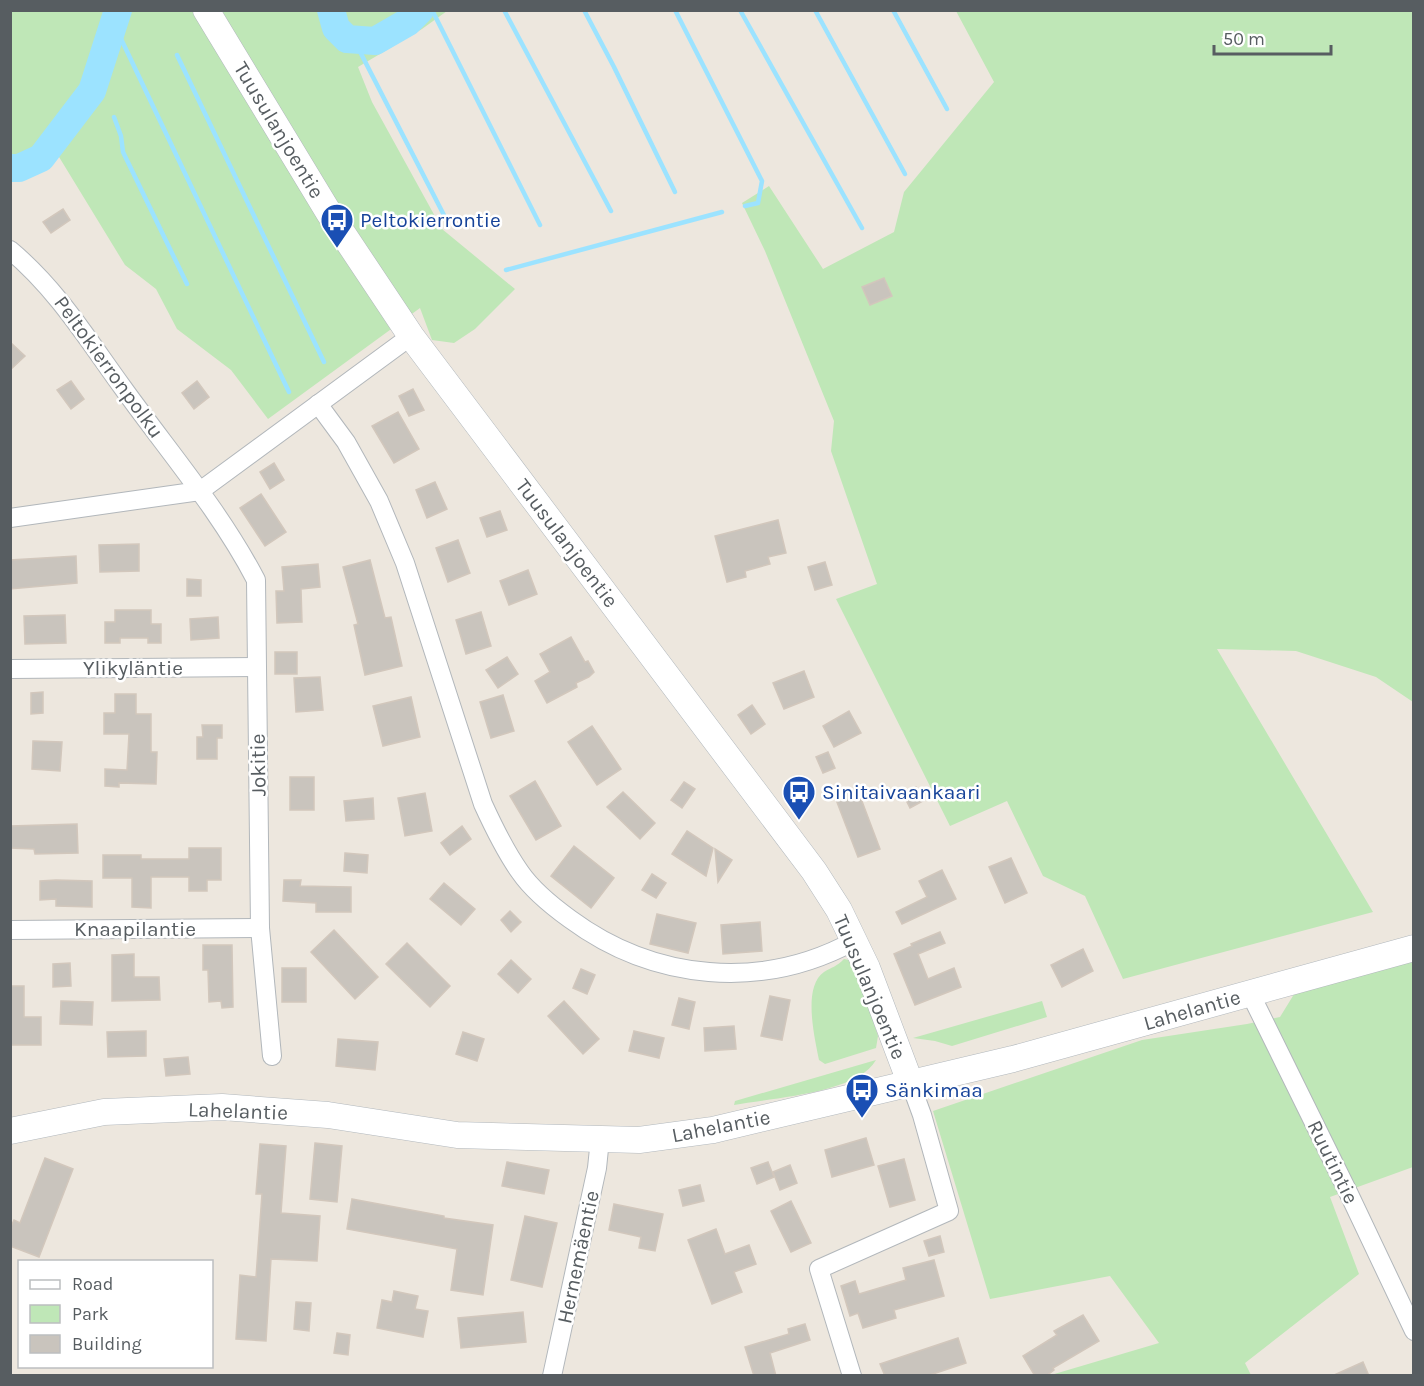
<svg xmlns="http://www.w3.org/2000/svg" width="1424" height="1386" font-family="Karla,sans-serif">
	<rect width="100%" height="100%" fill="#ede7de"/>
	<!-- green -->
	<g fill="#bfe7b7">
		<path d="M11,11H447L422,29L358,67L372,102L442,229L515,289L475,329L454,343L432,340L420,308L268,419L231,370L177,329L156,289L125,265L56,152C45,155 19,167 11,167Z"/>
		<path d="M956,11H1413V702L1376,677L1296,651L1217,649L1373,912L1123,979L1085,896L1043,876L1007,801L950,826L836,599L877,584L831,451L834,421L765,251L742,203L769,186L823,269L894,232L904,192L994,82Z"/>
		<path d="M844,959L849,960L856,966L878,1036L876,1048L825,1064L819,1060C815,1039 802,987 824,972C832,967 836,967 844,959Z"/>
		<path d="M1413,960V1167L1330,1197L1359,1274L1245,1363L1251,1375H1051L1159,1343L1110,1276L990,1299L933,1111L1142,1040L1247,1024L1280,1017L1296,991Z"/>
		<path d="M1042,1001L1047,1017L952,1046L935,1041L913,1038Z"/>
		<path d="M876,1060C857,1094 769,1098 734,1105L735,1101Z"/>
	</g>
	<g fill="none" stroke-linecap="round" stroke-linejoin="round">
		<!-- stream -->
		<g stroke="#9ce3ff" stroke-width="4.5">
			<path d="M432,10L540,225"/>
			<path d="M504,10L611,211"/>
			<path d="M584,10L614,67L675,192"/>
			<path d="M675,10L762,181L758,203L745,206"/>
			<path d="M740,10L862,228"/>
			<path d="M815,10L905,174"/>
			<path d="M893,10L947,109"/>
			<path d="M113,22L289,392"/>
			<path d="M354,40L448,223"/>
			<path d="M177,55L324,362"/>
			<path d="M114,117L121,136L123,152L187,284"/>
			<path d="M506,270L722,212"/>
		</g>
		<!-- river -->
		<g stroke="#9ce3ff" stroke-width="28">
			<path d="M331,10L336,28L347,39L375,41L408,22L420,10"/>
			<path d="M10,168H19L41,158L92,91L118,10"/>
		</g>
	</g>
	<!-- building -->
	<g fill="#c9c4bd" stroke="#d2c7bc" stroke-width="1.5">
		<path d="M63,209L70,220L51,233L43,222Z"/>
		<path d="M884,278L892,296L870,305L862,287Z"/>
		<path d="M10,342L25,356L10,370Z"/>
		<path d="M71,381L84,399L71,409L57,390Z"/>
		<path d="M197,381L209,397L194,409L182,393Z"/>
		<path d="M413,389L424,410L409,416L399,396Z"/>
		<path d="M398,412L419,449L394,463L372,426Z"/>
		<path d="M274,463L284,480L270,489L260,472Z"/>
		<path d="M435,482L447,509L427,518L416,490Z"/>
		<path d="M261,494L286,532L265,546L240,508Z"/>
		<path d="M500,511L507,530L487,537L480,518Z"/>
		<path d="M778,520L786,553L768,557L770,564L745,571L746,577L727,582L715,536Z"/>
		<path d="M458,540L470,573L448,582L436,548Z"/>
		<path d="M139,544V571L100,572L99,545Z"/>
		<path d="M76,556L77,583L10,589V560Z"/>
		<path d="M370,560L385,618L391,617L402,666L365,675L354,625L358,624L343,567Z"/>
		<path d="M825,562L832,585L815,590L808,567Z"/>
		<path d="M318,564L320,587L301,589L302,622L277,623L276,591H284L282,567Z"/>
		<path d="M528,570L537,594L509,605L500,581Z"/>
		<path d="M187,579L201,580V596H187Z"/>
		<path d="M115,610H151V624H161V643H148V638H120V643H105V622H115Z"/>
		<path d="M481,612L491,646L466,654L456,620Z"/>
		<path d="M65,615L66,643L25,644L24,616Z"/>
		<path d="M218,617L219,638L191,640L190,619Z"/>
		<path d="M571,637L585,662L588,661L594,672L589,677L576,683L577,687L547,703L535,681L550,672L540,654Z"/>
		<rect x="275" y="652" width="22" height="22"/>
		<path d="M507,657L518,674L498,688L486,670Z"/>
		<path d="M804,671L814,697L784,709L773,683Z"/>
		<path d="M320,677L323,710L296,712L294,678Z"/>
		<path d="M43,692V713L31,714V693Z"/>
		<path d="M115,694H136V714H151V752H157L156,784L119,783V787L105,786V769L127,770L129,734H104V713H115Z"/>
		<path d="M503,695L514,731L491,738L480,702Z"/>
		<path d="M411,697L420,737L383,746L373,706Z"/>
		<path d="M752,705L765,724L751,734L738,715Z"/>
		<path d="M849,711L861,733L834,747L823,726Z"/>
		<path d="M202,725H222V738H217V759H197V737H203Z"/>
		<path d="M592,726L621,769L597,785L568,742Z"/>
		<path d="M33,741L62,742L60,771L32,769Z"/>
		<path d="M828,752L835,768L823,773L816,757Z"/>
		<rect x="290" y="777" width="24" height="33"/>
		<path d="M535,781L561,826L536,840L510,796Z"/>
		<path d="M684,782L695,789L682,808L671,800Z"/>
		<path d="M916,787L923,801L910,808L903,794Z"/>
		<path d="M857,788L880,849L858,857L835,797Z"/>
		<path d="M623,792L655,823L640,839L607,807Z"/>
		<path d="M425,793L432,831L405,836L398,798Z"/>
		<path d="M373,798L374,819L346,821L344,801Z"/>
		<path d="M77,824L78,853L35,854L34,849L10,848V826Z"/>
		<path d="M462,826L471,839L450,855L441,843Z"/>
		<path d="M687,831L713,848L706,876L672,854Z"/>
		<path d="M574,846L614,878L591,908L551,876Z"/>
		<path d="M189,848H221V880H207V891H189V877H151V908L132,907V878H103V855H141V859H189Z"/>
		<path d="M715,849L732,860L718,882Z"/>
		<path d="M345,853L368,855L367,873L344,871Z"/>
		<path d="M1011,858L1027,893L1005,903L989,867Z"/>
		<path d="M942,870L956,899L902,924L896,912L927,897L919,881Z"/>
		<path d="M652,874L666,883L656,898L642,890Z"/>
		<path d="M56,880L92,881V907L56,906V899L40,900V881Z"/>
		<path d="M284,880H301L300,886L351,887V912H316V903L283,901Z"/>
		<path d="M444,883L475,909L461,925L430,899Z"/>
		<path d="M510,911L521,922L511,932L501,920Z"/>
		<path d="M657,914L696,923L688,953L650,944Z"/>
		<path d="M760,922L762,951L723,954L721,925Z"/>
		<path d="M334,930L378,977L355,999L311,952Z"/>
		<path d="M940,932L945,943L918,954L928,979L954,968L961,987L915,1005L894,954L912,946L911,944Z"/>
		<path d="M407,943L450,986L430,1007L386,964Z"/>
		<path d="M203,945H232L233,1007L222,1008L221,1001L209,1002L208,970H203Z"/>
		<path d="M1083,949L1093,971L1062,987L1051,965Z"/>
		<path d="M134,954V977H159L160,1000L112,1001V955Z"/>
		<path d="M511,960L531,979L518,993L498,974Z"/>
		<path d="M70,963L71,986L53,987V964Z"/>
		<rect x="282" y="968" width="24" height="34"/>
		<path d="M581,969L595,975L587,994L573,988Z"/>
		<path d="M10,986H24V1017H41V1045H10Z"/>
		<path d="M770,996L790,1000L782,1040L761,1036Z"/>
		<path d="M679,998L695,1002L689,1029L672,1025Z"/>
		<path d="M61,1001L93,1002L92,1025L60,1024Z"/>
		<path d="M564,1001L599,1039L583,1054L548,1016Z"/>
		<path d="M734,1026L736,1049L705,1051L704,1028Z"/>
		<path d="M146,1031V1056L108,1057L107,1032Z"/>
		<path d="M634,1031L664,1038L659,1058L629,1051Z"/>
		<path d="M463,1032L484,1039L477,1061L456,1054Z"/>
		<path d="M338,1039L378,1042L375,1070L336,1066Z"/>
		<path d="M188,1057L190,1074L166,1076L164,1059Z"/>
		<path d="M866,1138L874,1165L832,1177L825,1150Z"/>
		<path d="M315,1143L342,1146L337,1202L310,1199Z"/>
		<path d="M260,1144L286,1146L281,1213L320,1216L317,1261L271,1259L266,1341L236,1339L240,1275L256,1277L262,1194H256Z"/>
		<path d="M45,1158L73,1169L39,1257L10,1246V1229L14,1220L20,1223Z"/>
		<path d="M904,1159L915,1200L890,1207L878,1166Z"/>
		<path d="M507,1162L549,1170L544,1194L502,1186Z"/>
		<path d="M768,1162L774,1177L757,1184L751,1168Z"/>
		<path d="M790,1165L797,1183L780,1190L773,1172Z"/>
		<path d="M700,1185L704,1201L683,1206L679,1190Z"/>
		<path d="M352,1199L444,1216V1218L493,1225L483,1295L451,1290L457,1249L347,1229Z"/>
		<path d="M791,1201L811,1243L791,1252L771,1211Z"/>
		<path d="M614,1204L663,1214L655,1251L639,1248L641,1237L609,1230Z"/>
		<path d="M525,1216L557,1223L542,1287L511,1280Z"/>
		<path d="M716,1229L725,1254L749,1245L756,1264L734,1272L742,1292L712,1304L688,1240Z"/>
		<path d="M940,1236L944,1252L929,1256L924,1241Z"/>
		<path d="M934,1260L944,1296L894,1310L896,1318L863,1328L858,1313L850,1316L841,1286L855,1281L859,1294L906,1280L903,1268Z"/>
		<path d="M394,1291L418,1296L415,1309L428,1311L423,1337L377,1328L382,1300L392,1302Z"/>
		<path d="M296,1302L311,1303L309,1331L294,1329Z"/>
		<path d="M523,1312L526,1342L461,1348L458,1318Z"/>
		<path d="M1083,1315L1099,1341L1053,1368L1054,1370L1046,1376H1035L1023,1356L1057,1335L1054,1331Z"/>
		<path d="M805,1324L810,1340L770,1353L776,1376H754L745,1347L789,1334L788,1329Z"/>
		<path d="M337,1333L350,1335L348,1355L334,1353Z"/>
		<path d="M958,1338L966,1363L927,1376H885L880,1364Z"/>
		<path d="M1363,1362L1369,1376H1332Z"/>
	</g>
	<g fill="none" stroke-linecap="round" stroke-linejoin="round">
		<!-- street casing -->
		<g stroke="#b2b7bb" stroke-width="20">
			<g id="street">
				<path d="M10,250C57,289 88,340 123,388C169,452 220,511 256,580L260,928L272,1056"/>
				<path d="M318,404L346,442L379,501L405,563L483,804C494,828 505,851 520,872C533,891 552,906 570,919C654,981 762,991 854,941"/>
				<path d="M10,518L200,491L411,336"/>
				<path d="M10,669L256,667"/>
				<path d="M10,930L260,928"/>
				<path d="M1250,993L1349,1194L1414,1331"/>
				<path d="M552,1376L597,1168L600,1139"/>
				<path d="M852,1376L819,1269L949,1211L922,1115L910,1082"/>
			</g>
		</g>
		<!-- secondary casing -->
		<g stroke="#b2b8bd" stroke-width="27">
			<g id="secondary">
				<path d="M206,10L329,213L411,336L814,871L839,910L867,968L910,1082"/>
				<path d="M10,1131L104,1112L222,1107L328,1115L457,1135L639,1140L713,1130L1013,1059L1414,948"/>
			</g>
		</g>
		<!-- street -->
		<use href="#street" stroke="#fff" stroke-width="18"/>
		<!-- secondary -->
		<use href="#secondary" stroke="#fff" stroke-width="26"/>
	</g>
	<!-- icons -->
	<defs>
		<g id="bus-pin" transform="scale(1.725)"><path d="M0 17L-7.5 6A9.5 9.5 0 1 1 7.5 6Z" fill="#1a4fb4" stroke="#fff"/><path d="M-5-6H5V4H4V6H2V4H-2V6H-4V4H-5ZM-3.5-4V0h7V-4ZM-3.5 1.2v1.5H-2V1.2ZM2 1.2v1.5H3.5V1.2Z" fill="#fff"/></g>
	</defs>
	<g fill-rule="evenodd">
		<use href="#bus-pin" x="337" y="220"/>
		<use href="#bus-pin" x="799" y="792"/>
		<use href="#bus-pin" x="862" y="1090"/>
	</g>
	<g text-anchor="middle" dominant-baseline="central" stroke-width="5" stroke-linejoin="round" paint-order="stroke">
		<!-- street labels -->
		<g font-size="21" fill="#575d61" stroke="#fff">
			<text transform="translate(279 130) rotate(59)">Tuusulanjoentie</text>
			<text transform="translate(109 367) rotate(54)">Peltokierronpolku</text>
			<text transform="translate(567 543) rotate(53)">Tuusulanjoentie</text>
			<text x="133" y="668">Ylikyläntie</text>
			<text transform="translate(258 765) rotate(-91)">Jokitie</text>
			<text x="135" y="929">Knaapilantie</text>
			<text transform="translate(870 987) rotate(67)">Tuusulanjoentie</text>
			<text transform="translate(1192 1010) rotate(-16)">Lahelantie</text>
			<text transform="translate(238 1111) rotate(2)">Lahelantie</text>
			<text transform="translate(721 1126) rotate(-11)">Lahelantie</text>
			<text transform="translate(1333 1162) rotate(64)">Ruutintie</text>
			<text transform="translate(578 1257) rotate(-78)">Hernemäentie</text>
		</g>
		<!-- transit labels -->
		<g font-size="21" fill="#164399" stroke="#fff" text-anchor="start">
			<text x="360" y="220">Peltokierrontie</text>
			<text x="822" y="792">Sinitaivaankaari</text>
			<text x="885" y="1090">Sänkimaa</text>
		</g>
	</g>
	<!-- border -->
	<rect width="1424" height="1386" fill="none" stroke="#575d61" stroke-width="24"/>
	<!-- legend -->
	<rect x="18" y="1260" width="195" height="108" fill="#ffffff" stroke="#bcbec0" stroke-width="1.5"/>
	<rect x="30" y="1280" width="30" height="9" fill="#ffffff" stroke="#bcbec0" stroke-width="1.5"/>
	<text x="72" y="1290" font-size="18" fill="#575d61">Road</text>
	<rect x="30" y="1305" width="30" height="18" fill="#bfe7b7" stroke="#bcbec0" stroke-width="1.5"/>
	<text x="72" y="1320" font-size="18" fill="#575d61">Park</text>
	<rect x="30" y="1335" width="30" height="18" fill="#c9c4bd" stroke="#bcbec0" stroke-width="1.5"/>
	<text x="72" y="1350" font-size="18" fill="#575d61">Building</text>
	<!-- scale -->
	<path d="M1214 45v9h117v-9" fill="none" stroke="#575d61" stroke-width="3"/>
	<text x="1223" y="45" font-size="18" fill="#575d61" stroke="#ffffff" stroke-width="4.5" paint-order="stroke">50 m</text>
</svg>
